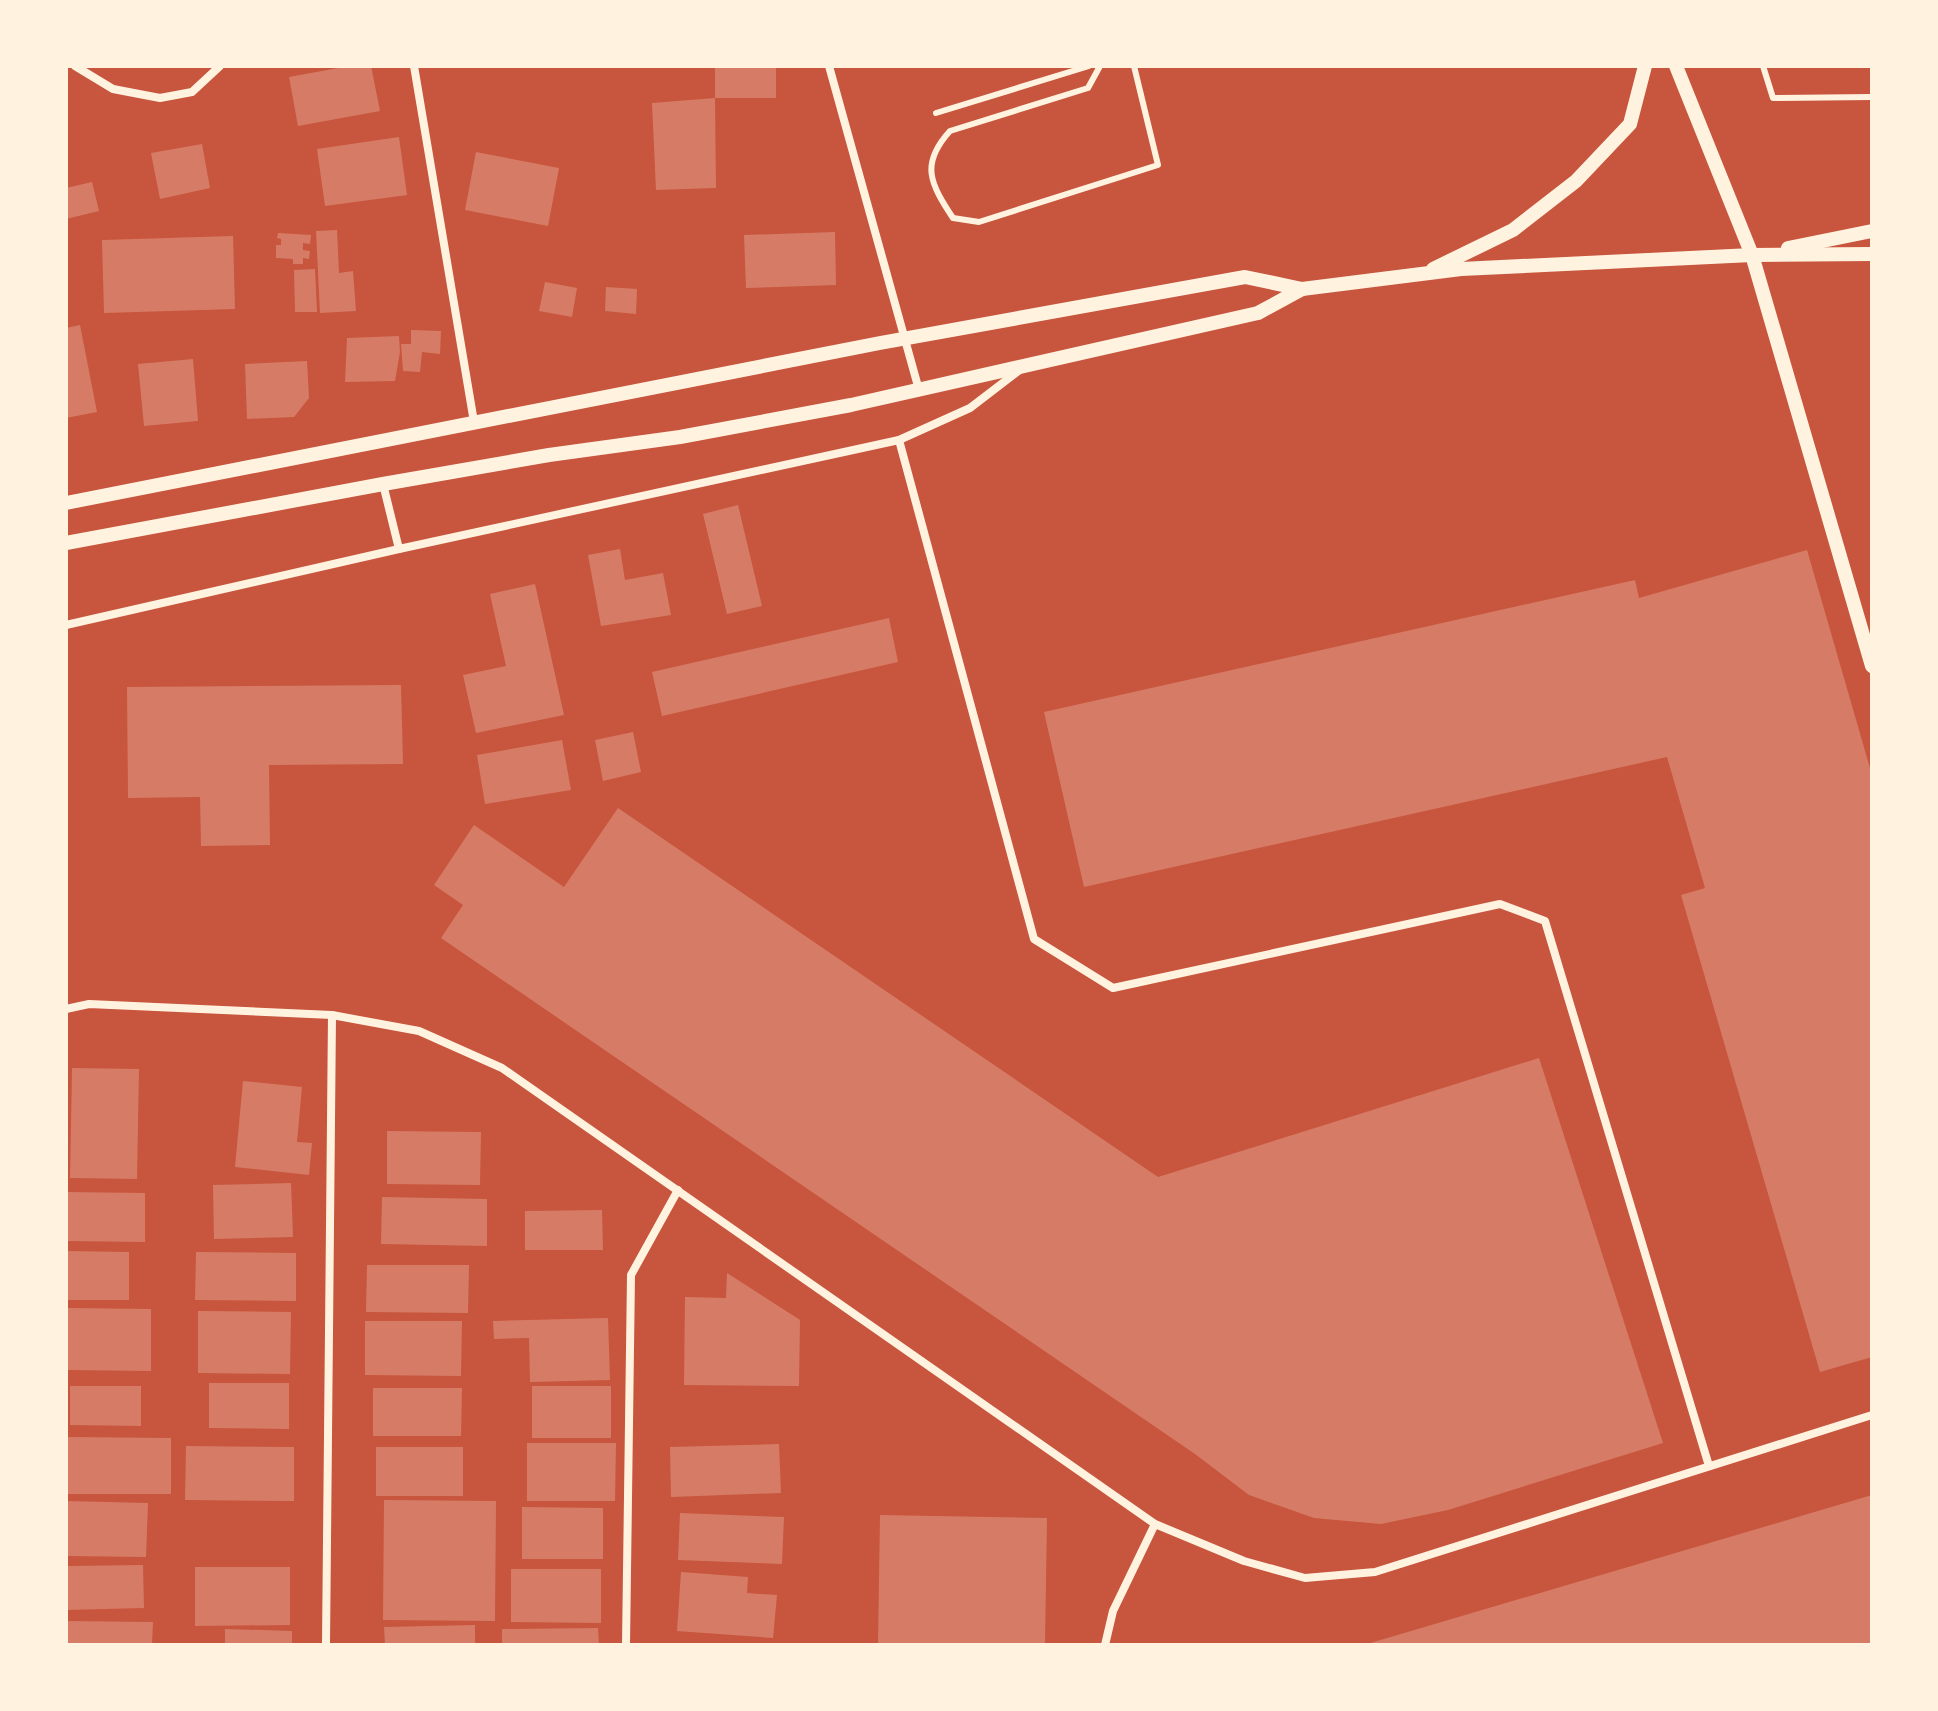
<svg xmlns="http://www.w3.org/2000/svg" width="1938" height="1711" font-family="Mulish,sans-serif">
	<rect width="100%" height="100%" fill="#c8553d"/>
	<!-- building -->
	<g fill="#d67c66">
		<path d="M349,66H371L380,111L298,126L289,77Z"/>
		<path d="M715,67H776V98H715L716,188L656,190L652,103L715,98Z"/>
		<path d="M399,137L407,195L325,206L317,149Z"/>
		<path d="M202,144L210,188L160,199L151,153Z"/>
		<path d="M476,152L559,168L548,226L465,210Z"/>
		<path d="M92,182L99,211L66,219V188Z"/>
		<path d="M337,230L339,273L353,271L356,311L320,313L316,231Z"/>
		<path d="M835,232L836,285L746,288L744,235Z"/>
		<path d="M278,233L311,235L310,244L303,243V250L310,251L309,259L303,258V264H293V259L276,258V245H281V239L277,238Z"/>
		<path d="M233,236L235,309L104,313L102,240Z"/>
		<path d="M315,269L317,312H295L294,270Z"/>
		<path d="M545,282L577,288L572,317L539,311Z"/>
		<path d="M606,287L637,289L636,314L605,311Z"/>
		<path d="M80,325L97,412L66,418V328Z"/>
		<path d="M411,330L441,331L440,354L422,352L420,372L403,371L401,344H411Z"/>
		<path d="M399,336L400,352L395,381L345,382L347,338Z"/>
		<path d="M193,359L198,421L144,426L138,364Z"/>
		<path d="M307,361L309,398L294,417L247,419L245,364Z"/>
		<path d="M738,505L762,606L727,614L703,514Z"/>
		<path d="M620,549L625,580L663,573L671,615L601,626L588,555Z"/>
		<path d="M1807,550L1872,775V1357L1820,1372L1681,895L1705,888L1667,757L1084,887L1044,712L1635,580L1639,598Z"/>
		<path d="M535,584L564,715L476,733L463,675L506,666L490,594Z"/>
		<path d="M889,618L898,662L662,716L652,672Z"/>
		<path d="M401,685L403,764L269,765L270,845L201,846L200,797L128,798L127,687Z"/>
		<path d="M633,732L641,772L603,781L595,740Z"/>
		<path d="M562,740L571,790L485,804L477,755Z"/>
		<path d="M618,808L1158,1177L1539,1058L1663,1443L1448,1510L1381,1524L1314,1518L1249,1495L1195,1454L441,938L463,905L434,885L474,825L564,887Z"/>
		<path d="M72,1068L139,1069L137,1179L70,1178Z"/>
		<path d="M243,1081L302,1087L297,1142L312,1143L309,1175L235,1167Z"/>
		<path d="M387,1131L481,1132L480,1185L387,1184Z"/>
		<path d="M291,1183L293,1237L214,1239L213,1185Z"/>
		<path d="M66,1192L145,1193V1242L66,1241Z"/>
		<path d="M382,1197L487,1199V1246L381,1244Z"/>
		<path d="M602,1210L603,1250H525V1211Z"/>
		<path d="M66,1251L129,1252V1300H66Z"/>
		<path d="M196,1252L296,1253V1301L195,1300Z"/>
		<path d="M367,1265H469L468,1313L366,1312Z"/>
		<path d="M727,1273L800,1320L799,1386L684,1385L685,1297L726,1298Z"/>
		<path d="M68,1308L151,1309V1371L68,1370Z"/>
		<path d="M198,1311L291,1312L290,1374L198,1373Z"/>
		<path d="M608,1318L610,1380L530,1382L529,1338L494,1339L493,1321Z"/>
		<path d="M365,1321H462L461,1376L365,1375Z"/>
		<path d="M209,1383H289V1429L209,1428Z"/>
		<path d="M70,1386H141V1426L70,1425Z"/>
		<rect x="532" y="1386" width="79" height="52"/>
		<path d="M373,1388H462L461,1436H373Z"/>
		<path d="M68,1437L171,1438V1494H68Z"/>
		<path d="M527,1443H616L615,1501H527Z"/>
		<path d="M779,1444L781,1493L671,1497L670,1447Z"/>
		<path d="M186,1446L294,1447V1501L185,1500Z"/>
		<rect x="376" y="1447" width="87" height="49"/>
		<path d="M1872,1495V1645H1367V1644Z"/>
		<path d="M384,1500L496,1501L495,1621L383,1620Z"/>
		<path d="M66,1501L148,1503L146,1557L66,1556Z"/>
		<path d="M522,1507L603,1508V1559H522Z"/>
		<path d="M680,1513L784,1517L782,1564L678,1560Z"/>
		<path d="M880,1515L1047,1518L1045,1645H878Z"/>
		<path d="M143,1565L144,1608L66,1610V1566Z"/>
		<path d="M195,1567H290V1625L195,1626Z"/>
		<path d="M511,1569H601V1623L511,1622Z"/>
		<path d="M681,1572L748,1577L747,1593L777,1595L773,1638L677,1631Z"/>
		<path d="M66,1621L153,1622L152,1645H66Z"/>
		<path d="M475,1625V1645H385L384,1627Z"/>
		<path d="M598,1628L599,1645H502V1629Z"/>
		<path d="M225,1629L292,1631V1645H225Z"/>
	</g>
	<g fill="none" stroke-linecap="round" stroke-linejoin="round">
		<!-- service -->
		<g stroke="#fff3e0" stroke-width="6">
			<path d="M1100,66L1088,88L950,131C920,164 930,183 953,218L979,222L1158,165L1134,66"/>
			<path d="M1763,66L1773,98L1872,97"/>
			<path d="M936,113L1089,66"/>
		</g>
		<!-- minor -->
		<g stroke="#fff3e0" stroke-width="8">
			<path d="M75,66L113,89L160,98L192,92L220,66"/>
			<path d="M414,66L474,422"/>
			<path d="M829,66L919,390"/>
			<path d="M899,440L1034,939L1113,988L1500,904L1545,921L1709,1466"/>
			<path d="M383,484L399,549"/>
			<path d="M66,625L399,549L899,440L970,408L1021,369"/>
			<path d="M66,1009L89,1004L332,1015L419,1031L502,1068L1155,1524L1244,1561L1305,1578L1375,1572L1872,1415"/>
			<path d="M326,1645L332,1015"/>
			<path d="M626,1645L631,1275L678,1190"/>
			<path d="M1105,1645L1113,1611L1155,1524"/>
		</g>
		<!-- tertiary -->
		<g stroke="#fff3e0" stroke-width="14">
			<path d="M1676,66L1752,255L1872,666"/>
			<path d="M1788,248L1872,231"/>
			<path d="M1433,269L1513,230L1576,181L1630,124L1645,66"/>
			<path d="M66,503L880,343L1245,277L1302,289L1461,269L1752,255L1872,254"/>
			<path d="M66,543L383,484L549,455L680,437L851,405L1258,313L1302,289"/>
		</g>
	</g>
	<!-- border -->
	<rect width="1938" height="1711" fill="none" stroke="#fff3e0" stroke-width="136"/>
</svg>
